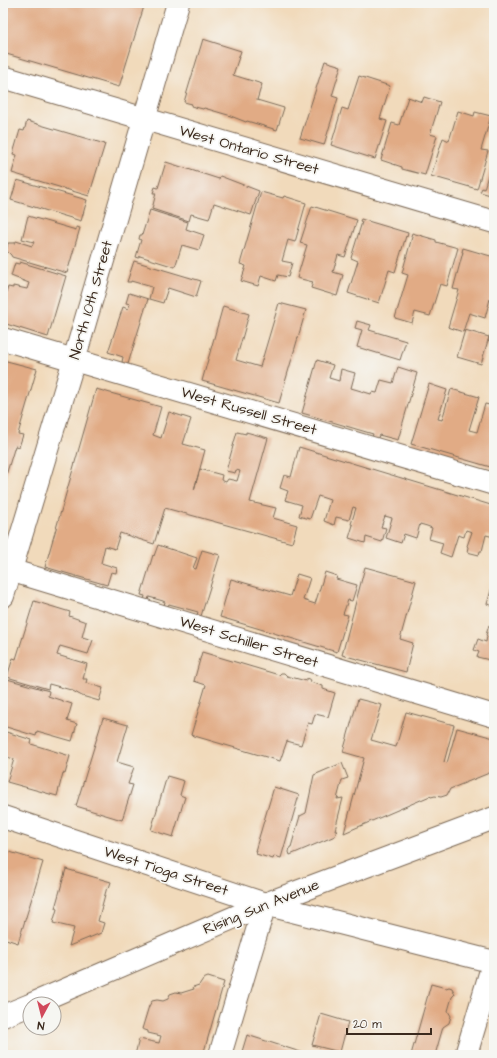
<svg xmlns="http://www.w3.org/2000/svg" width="497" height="1058" font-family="'Architects Daughter',sans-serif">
	<rect width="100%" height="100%" fill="#f6f6f2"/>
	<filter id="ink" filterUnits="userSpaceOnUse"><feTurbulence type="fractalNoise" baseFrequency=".025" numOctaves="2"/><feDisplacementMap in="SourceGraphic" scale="8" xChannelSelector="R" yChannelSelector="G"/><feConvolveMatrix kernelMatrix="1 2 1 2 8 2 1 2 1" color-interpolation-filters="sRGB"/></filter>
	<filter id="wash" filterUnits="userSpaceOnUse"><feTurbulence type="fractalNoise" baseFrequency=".012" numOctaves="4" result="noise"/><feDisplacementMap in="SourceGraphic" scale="16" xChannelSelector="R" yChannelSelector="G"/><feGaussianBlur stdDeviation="0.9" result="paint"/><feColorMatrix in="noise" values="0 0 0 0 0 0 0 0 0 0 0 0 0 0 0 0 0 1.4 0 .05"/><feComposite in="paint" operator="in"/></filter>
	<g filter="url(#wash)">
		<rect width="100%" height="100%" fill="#f1dabb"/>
		<g id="blocks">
			<!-- building -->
			<g fill="#e1ab85">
				<path d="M3,3H145L119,87L3,53Z"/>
				<path d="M203,39L241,51L233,75L262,84L257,100L284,108L277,130L247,121L246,122L228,115L204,108L203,109L191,106L192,104L184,102Z"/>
				<path d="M325,61L341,66L332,96L338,98L324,145L300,138Z"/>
				<path d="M359,76L390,86L380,119L387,121L375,159L331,145L342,108L348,110Z"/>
				<path d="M408,97L422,102L424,97L440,102L430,134L437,136L425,175L402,169V167L381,160L392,123L399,125Z"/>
				<path d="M458,111L474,116L475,112L491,116L481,150L488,151L477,189L431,176L443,138L449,141Z"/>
				<path d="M27,121L105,144L89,196L12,173L17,155L13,154L20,130L24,131Z"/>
				<path d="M494,154V196L480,192L482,188L484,189Z"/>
				<path d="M166,162L219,179L220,176L259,191L251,215L214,203L209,219L191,214L189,221L152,209L156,193H153L155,187L158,188Z"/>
				<path d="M17,180L87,200L81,221L11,200Z"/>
				<path d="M261,192L283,198L284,196L306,203L295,242L288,240L282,261L292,263L288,277L278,275L276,281L261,276L258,286L241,281L246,266L240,264Z"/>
				<path d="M312,206L357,220L345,257L338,255L333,272L343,275L337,296L311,288L313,282L297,278L307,245L300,243Z"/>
				<path d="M150,210L188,222L186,229L204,235L199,250L182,245L175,267L140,256L139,258L136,257L141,240L139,239L140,235H142Z"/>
				<path d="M28,216L76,230V227L80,228L67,273L12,257L11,255L6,250L8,243H15L16,241L32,246L34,242L22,239Z"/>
				<path d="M361,219L408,233L407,237L406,236L395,272L389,270L379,303L348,293L358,261L351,258L362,222L360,221Z"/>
				<path d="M412,233L436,240V242L458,248L447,286L440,284L430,316L415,312L412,323L395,318L408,275L402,273L412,237L411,236Z"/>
				<path d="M463,248L494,257V301L490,299L485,318L469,313L463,332L448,327L459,290L453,289L463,252H462Z"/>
				<path d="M134,261L201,281L196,297L168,288L163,303L149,299L152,287L131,281V282H127Z"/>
				<path d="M20,262L66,276L48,337L3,323V303L8,287L13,288V286L27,289L29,283L11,276L15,263L19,264Z"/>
				<path d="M129,293L148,299L128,364L122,362L123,357L108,352L123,307L128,309L130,304L126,303Z"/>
				<path d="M279,303L306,310L279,403L202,381L223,306L249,314L236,360L260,367Z"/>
				<path d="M357,321L371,325L369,330L406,341L400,360L357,347L362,330L355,328Z"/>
				<path d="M494,324V343L488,341Z"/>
				<path d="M465,330L489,337L481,364L457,357Z"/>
				<path d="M3,360L37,369L18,434L23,435L19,447L15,446L3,485Z"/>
				<path d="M317,360L333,365L329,378L339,381L341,369L355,373L351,388L371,394L372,392L377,393L381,380L393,383L398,367L417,373L398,440L379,435L377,440L372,438L373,434L302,413Z"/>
				<path d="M429,384L447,390L438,419L442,420L451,389L479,397L469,430L477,432L485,404L494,406V468L411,444Z"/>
				<path d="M96,389L161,407L153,435L161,438L169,412L191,419L183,444L205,450L194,490L200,469L222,475L221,480L226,482L228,479L237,481L240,471L236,470L235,473L226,471L237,432L246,434V432L268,438L250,502L276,508L273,518L297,525L292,543L165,508L154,544L120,533L115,549L105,546L101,563L117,568L116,573L111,572L107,585L45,567Z"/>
				<path d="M299,447L494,506V537L486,535L482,551H480L479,555L467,552L468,547L467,546L472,532L466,530L464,537L458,535L451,557L440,553L443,543L429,539L432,528L427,526L420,524L416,538L404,534L401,543L386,538L392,518L385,516L381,527L386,528L382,542L366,537L365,543L349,538L353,525L351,524L356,508L353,507L349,520L336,517L334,525L324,521L330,500L318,496L310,519L299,516L302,505L285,500L288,491L280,488L284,475L291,477Z"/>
				<path d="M158,545L197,558L193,568L196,569L202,550L220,555L201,616L197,615L198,612L169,604L168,606L164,605L165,602L163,601L149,597L148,600H144L145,596L141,595L153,555L154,556Z"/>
				<path d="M365,567L416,581L400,639L413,643L406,672L342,655Z"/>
				<path d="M325,572L337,576L336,579L357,585L352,601L348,600L343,614L348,615L337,652L220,617L231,579L290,596L297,574L310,578L303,600L315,604Z"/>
				<path d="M494,580V606L487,604Z"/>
				<path d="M34,601L70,612L69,616L86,622L82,637L93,640L88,654L60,646L57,655L87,664L83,679H87L86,683L103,688L99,701L82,696L71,690L49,684L48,689L7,677L13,658L16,659Z"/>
				<path d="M489,625L494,627V661L477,657L479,652L474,650L478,639L486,642L487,636L486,635Z"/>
				<path d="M202,652L279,675L281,673H284L287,676L306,681V678L311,680L310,682L323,686V689L335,693L328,717L315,714L312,724L308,723L301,745L287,741L280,761L191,735L206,685L194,681Z"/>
				<path d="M7,679L49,691L48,696L72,704L67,721L77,724L72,741L37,731L36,736L3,726V693Z"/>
				<path d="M358,699L382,705L371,740L396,747L406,712L454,725L444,762L447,763L457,728L494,738V771L450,789L447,795L441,797L435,796L431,797L430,796L344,833L364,758L343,752Z"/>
				<path d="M103,718L128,725L117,762L134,767L128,784L133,785L122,820L76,806Z"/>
				<path d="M3,731L32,740L31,744L70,756L65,774L63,773L57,796L7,782L14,759L3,756Z"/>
				<path d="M342,763L348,778L342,780L337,799L343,798L335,830H337L335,836L290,855L289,852L290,847H291L300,816L306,813L314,775Z"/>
				<path d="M167,776L184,781L180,795L185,797L173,837L151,830Z"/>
				<path d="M274,787L299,795L281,858L274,856L273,859L256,854L257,851H255Z"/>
				<path d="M3,850L43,862L18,943L3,938Z"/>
				<path d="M66,869L111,882L109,888L107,887L98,921L104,923L101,933L69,946L74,928L53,923L57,909L55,908Z"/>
				<path d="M208,977L224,982L203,1055H135L139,1039L159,1043L161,1036L148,1033V1031L142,1029L149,1006L152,1001L157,1000L163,1001L168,999L170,994L176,992L181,993L194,989L193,987L199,985L203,979Z"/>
				<path d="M431,984L446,988L449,987L452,988L455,994L452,997L448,1011L451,1016L449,1023L443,1027L435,1055H411Z"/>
				<path d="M321,1014L348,1022L340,1052L312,1045Z"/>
				<path d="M247,1035L310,1055H241Z"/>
			</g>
		</g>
	</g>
	<g filter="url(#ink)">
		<use href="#blocks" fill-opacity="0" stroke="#7b6855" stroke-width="1"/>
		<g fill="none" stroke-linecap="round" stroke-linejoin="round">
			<!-- minor casing -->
			<g stroke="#7b6855" stroke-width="24">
				<g id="minor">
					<path d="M3,77L494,222"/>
					<path d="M3,339L494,484"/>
					<path d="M3,568L494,716"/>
					<path d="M3,596L74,360L178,3"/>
					<path d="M3,817L265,904L494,962"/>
					<path d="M220,1055L265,904"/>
					<path d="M466,1055L494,960"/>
				</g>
			</g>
			<!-- tertiary casing -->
			<g stroke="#7b6855" stroke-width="24">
				<g id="tertiary">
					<path d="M32,1004L265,904L494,818"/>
					<path d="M3,1016L30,1005"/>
				</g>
			</g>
			<!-- minor -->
			<use href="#minor" stroke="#fff" stroke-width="22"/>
			<!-- tertiary -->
			<use href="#tertiary" stroke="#fff" stroke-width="22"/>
		</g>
	</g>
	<g text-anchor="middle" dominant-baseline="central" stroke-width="3.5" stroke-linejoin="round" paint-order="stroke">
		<!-- street labels -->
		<g font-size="15" fill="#3b2a1e" stroke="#f6f6f2">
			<text transform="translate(249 150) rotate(16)">West Ontario Street</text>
			<text transform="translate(91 300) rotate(-74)">North 10th Street</text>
			<text transform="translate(249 411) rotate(16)">West Russell Street</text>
			<text transform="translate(249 642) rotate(17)">West Schiller Street</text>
			<text transform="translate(166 871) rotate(18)">West Tioga Street</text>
			<text transform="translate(261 907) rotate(-22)">Rising Sun Avenue</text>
		</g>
	</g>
	<!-- margin -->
	<rect width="497" height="1058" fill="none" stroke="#f6f6f2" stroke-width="16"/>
	<!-- north arrow -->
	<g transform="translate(42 1016) rotate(187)"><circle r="19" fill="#f6f6f2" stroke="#aba49d"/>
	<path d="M0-3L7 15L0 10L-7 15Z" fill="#d1495b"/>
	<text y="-6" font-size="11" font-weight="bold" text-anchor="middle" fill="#3b2a1e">N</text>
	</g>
	<!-- scale -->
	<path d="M347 1028v6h84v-6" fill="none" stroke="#3b2a1e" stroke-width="2"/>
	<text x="353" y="1028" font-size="12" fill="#3b2a1e" stroke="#f6f6f2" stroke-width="3" paint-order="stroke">20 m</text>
</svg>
